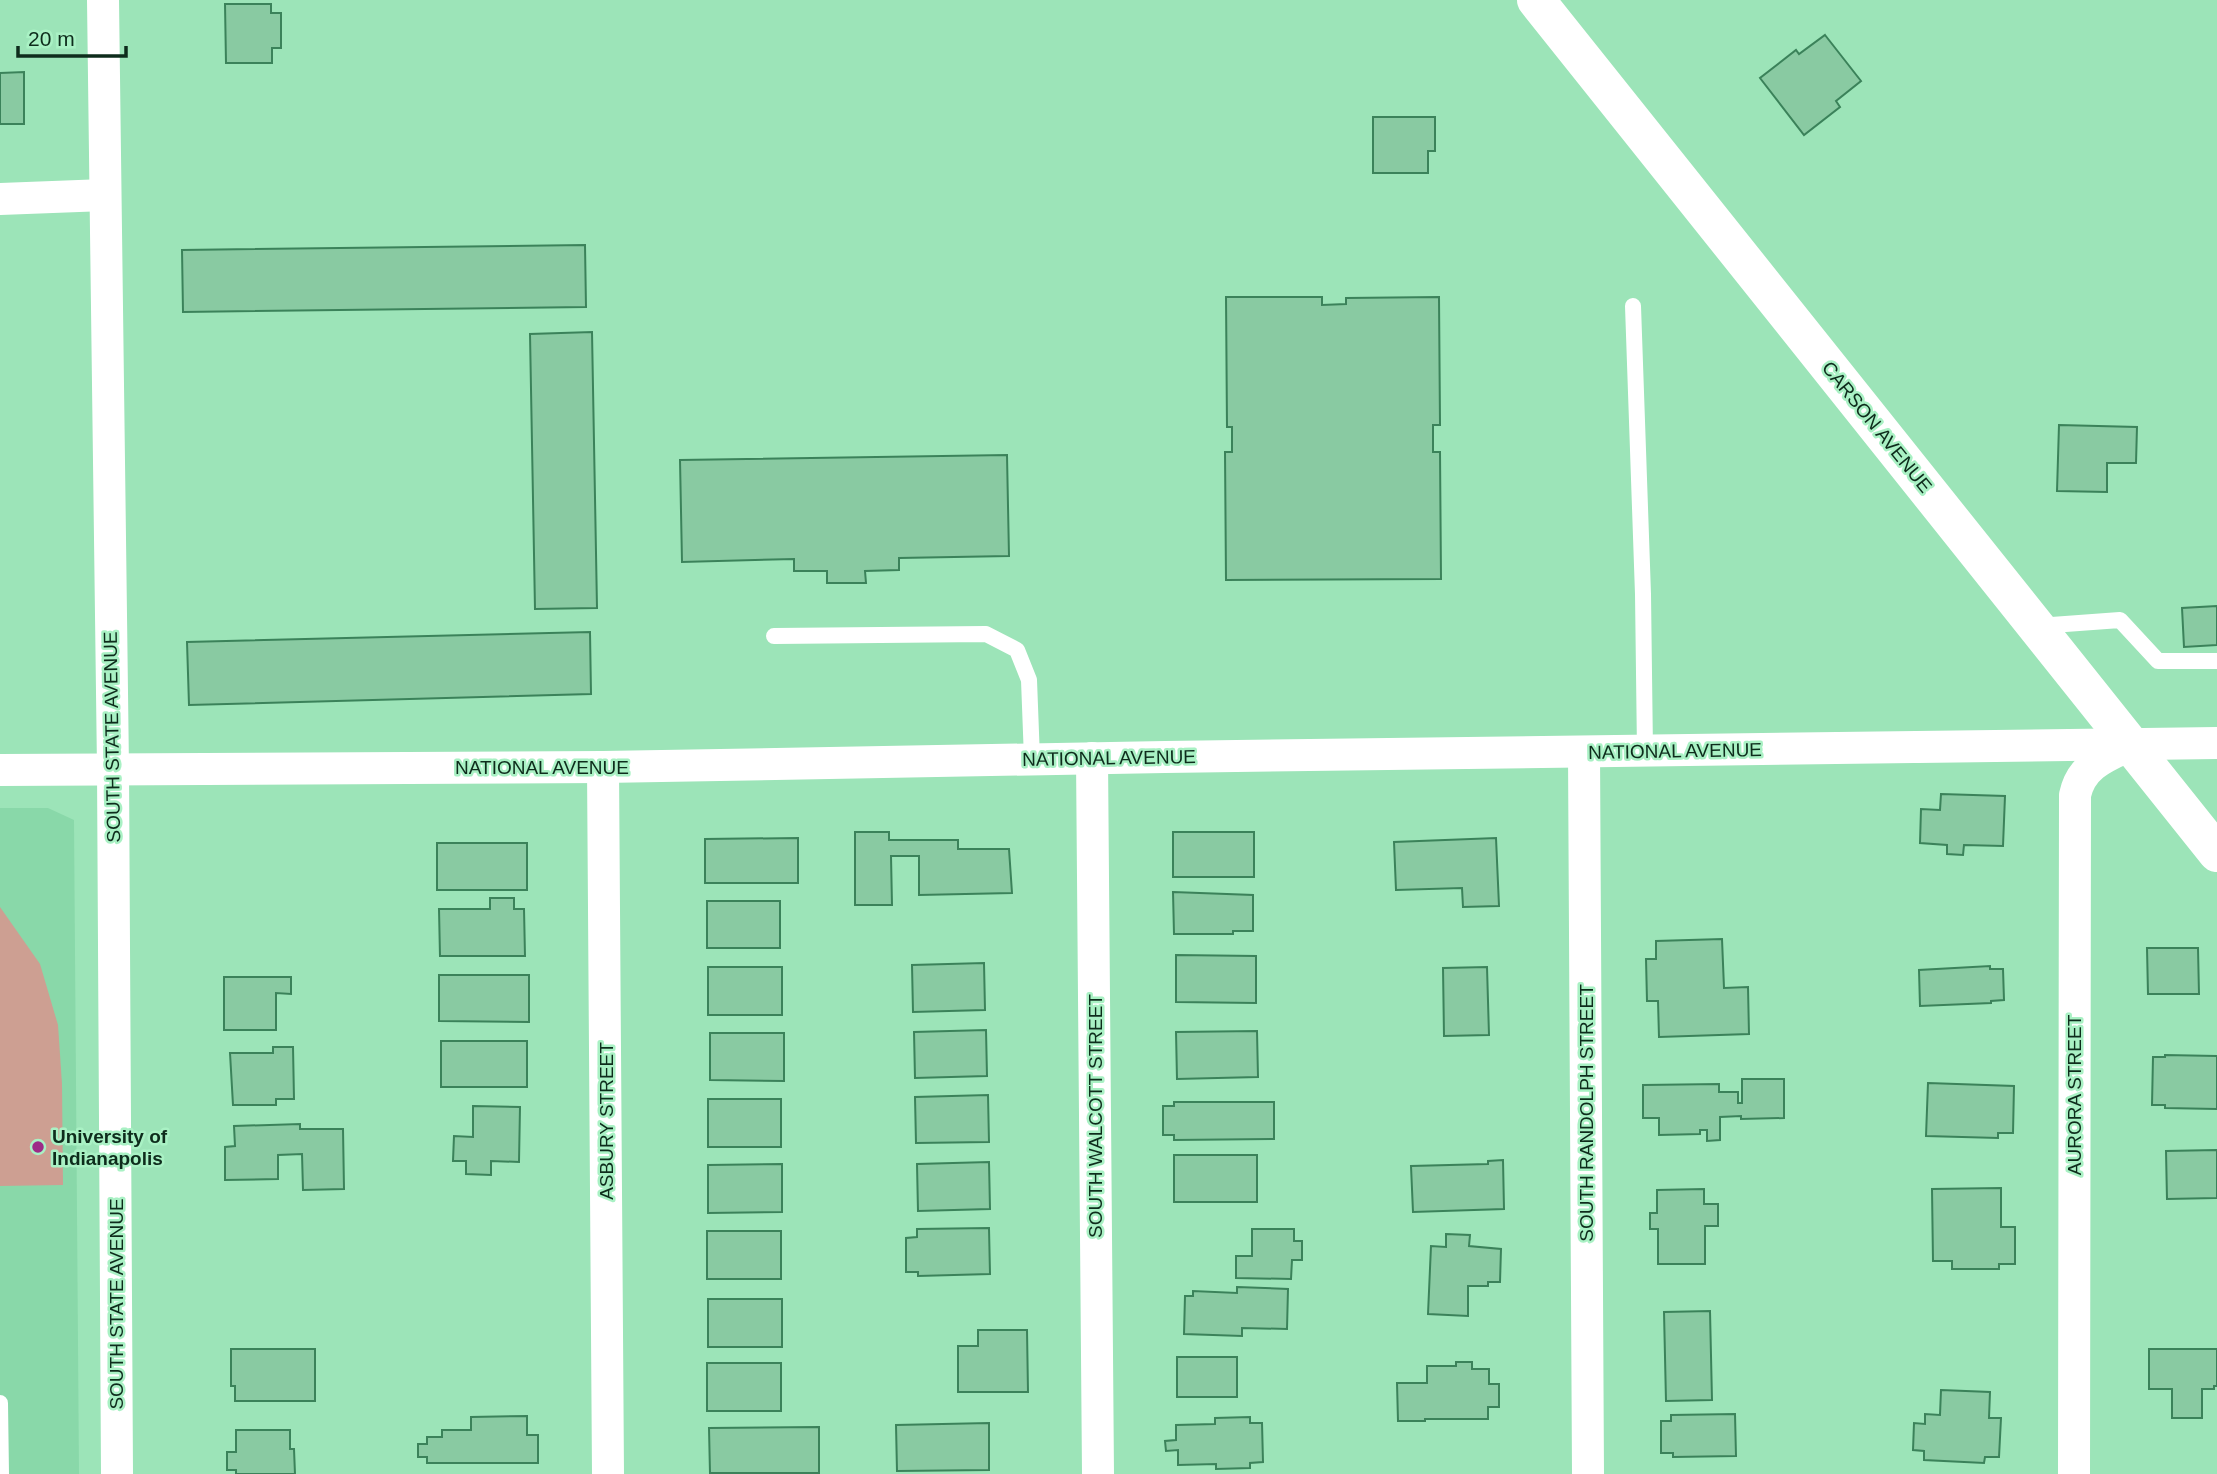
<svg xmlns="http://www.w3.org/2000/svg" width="2217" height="1474" font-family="Arial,sans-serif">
	<rect width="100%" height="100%" fill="#9ce4b8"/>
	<!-- built -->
	<path fill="#89d8a9" d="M0,808H48L74,820L79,1474H0Z"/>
	<!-- green -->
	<path fill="#cd9f92" d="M0,907L40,964L58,1025L62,1084L63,1185L0,1186Z"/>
	<!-- building -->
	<g fill="#89caa2" stroke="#3b825a" stroke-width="2">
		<path d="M225,4H271V13H281V48H272V63H226Z"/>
		<path d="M1825,35L1861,81L1836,101L1840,107L1804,135L1760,78L1796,50L1799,54Z"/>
		<path d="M24,72V124H0V73Z"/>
		<path d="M1373,117H1435V151H1428V173H1373Z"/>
		<path d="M585,245L586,307L183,312L182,250Z"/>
		<path d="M1226,297H1322V305L1346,304V298L1439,297L1440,425H1433V452H1440L1441,579L1226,580L1225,452H1232V427H1227Z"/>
		<path d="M592,332L597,608L535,609L530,334Z"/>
		<path d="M2059,425L2137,427L2136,463H2107V492L2057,491Z"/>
		<path d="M1007,455L1009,556L899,558V570L865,571L866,583H827V571H794V559L682,562L680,460Z"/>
		<path d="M2217,606V645L2184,647L2182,608Z"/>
		<path d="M590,632L591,694L189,705L187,642Z"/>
		<path d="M1941,794L2005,796L2003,846L1964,845L1963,855L1947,854V845L1920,843L1921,809L1940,810Z"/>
		<path d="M855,832H889V840H958V849H1009L1012,893L919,895V856H891L892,905H855Z"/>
		<rect x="1173" y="832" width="81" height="45"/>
		<path d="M798,838V883H705V839Z"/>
		<path d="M1496,838L1499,906L1463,907L1462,888L1396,890L1394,842Z"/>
		<rect x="437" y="843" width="90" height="47"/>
		<path d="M1173,892L1253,895V931H1233V934H1174Z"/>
		<path d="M490,898H514V909H524L525,956H440L439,909H490Z"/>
		<rect x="707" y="901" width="73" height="47"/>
		<path d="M1722,939L1724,988L1748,987L1749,1034L1659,1037L1658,1001H1647L1646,959H1656V941Z"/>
		<path d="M2147,948H2198L2199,994H2148Z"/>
		<path d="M1176,955L1256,956V1003L1176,1002Z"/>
		<path d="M984,963L985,1010L913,1012L912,965Z"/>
		<path d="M1990,966V969H2003L2004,1000L1991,1001V1003L1920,1006L1919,970Z"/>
		<rect x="708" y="967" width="74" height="48"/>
		<path d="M1487,967L1489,1035L1444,1036L1443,968Z"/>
		<path d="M439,975H529V1022L439,1021Z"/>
		<path d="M224,977H291V994L276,993V1030H224Z"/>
		<path d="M986,1030L987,1076L915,1078L914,1032Z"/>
		<path d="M1257,1031L1258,1077L1177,1079L1176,1032Z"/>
		<path d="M710,1033H784V1081L710,1080Z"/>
		<rect x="441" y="1041" width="86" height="46"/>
		<path d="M273,1047H293L294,1099H276V1105H233L230,1053H273Z"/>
		<path d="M2165,1055L2217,1056V1109L2165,1108V1105H2152L2153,1057H2165Z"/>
		<path d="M1742,1079H1784V1118L1741,1119V1116L1720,1117V1140L1707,1141V1130H1700V1134L1659,1135V1118H1643V1085L1719,1084V1092H1738V1103H1742Z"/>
		<path d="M1928,1083L2014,1086L2013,1133H1998V1138L1926,1136Z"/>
		<path d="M988,1095L989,1142L916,1143L915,1097Z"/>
		<rect x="708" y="1099" width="73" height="48"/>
		<path d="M1174,1102H1274V1139L1174,1140V1135H1163V1106H1174Z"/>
		<path d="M473,1106L520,1107L519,1162L491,1161V1175L466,1174V1161H453L454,1136L473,1137Z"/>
		<path d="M300,1124V1129H343L344,1189L303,1190L302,1154L278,1155V1179L225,1180V1147L235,1146L234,1126Z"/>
		<path d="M2217,1150V1198L2167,1199L2166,1151Z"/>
		<rect x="1174" y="1155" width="83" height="47"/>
		<path d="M1503,1160L1504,1209L1413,1212L1411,1166L1488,1164V1161Z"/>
		<path d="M989,1162L990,1209L918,1211L917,1164Z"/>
		<path d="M782,1164V1212L708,1213V1165Z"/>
		<path d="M2001,1188V1227H2015V1264H1999V1269H1952V1261H1933L1932,1189Z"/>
		<path d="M1704,1189V1204H1718V1226H1705V1264H1658V1229H1650V1213H1657V1190Z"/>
		<path d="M989,1228L990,1274L918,1276V1272H906V1238L917,1237V1229Z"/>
		<path d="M1252,1229H1294V1241H1302V1260H1292L1291,1279L1236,1278V1256H1252Z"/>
		<rect x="707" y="1231" width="74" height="48"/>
		<path d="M1446,1234L1470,1235L1469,1246L1501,1249L1500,1282H1488V1286H1468V1316L1428,1314L1431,1246L1446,1247Z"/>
		<path d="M1237,1287L1288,1289L1287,1329L1242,1328V1336L1184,1334L1185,1296H1193V1291L1237,1293Z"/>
		<rect x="708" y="1299" width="74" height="48"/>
		<path d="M1710,1311L1712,1400L1666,1401L1664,1312Z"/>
		<path d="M978,1330H1027L1028,1392H958V1346H978Z"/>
		<path d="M231,1349H315V1401H235V1386H231Z"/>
		<path d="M2149,1349H2217V1386H2214V1389H2202V1418H2172V1389H2149Z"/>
		<rect x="1177" y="1357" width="60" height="40"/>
		<path d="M1456,1362H1472V1369H1489V1384H1499V1407H1488V1419H1425V1421H1398L1397,1383H1427V1366H1456Z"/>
		<rect x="707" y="1363" width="74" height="48"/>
		<path d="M1941,1390L1990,1392L1989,1418H2001L1999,1457H1985L1984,1463L1924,1460V1451L1913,1450L1914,1423L1925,1424V1414L1940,1415Z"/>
		<path d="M1735,1414L1736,1456L1673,1457V1453H1661V1421H1671V1415Z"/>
		<path d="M527,1416V1435H538V1463H427V1457H418V1444H427V1437H442V1430H471V1417Z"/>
		<path d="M1250,1417V1423H1262L1263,1462L1250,1463V1468L1216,1469V1464L1178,1465V1450L1166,1451L1165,1441L1176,1440V1425L1215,1424V1418Z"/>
		<path d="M989,1423V1470L897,1471L896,1425Z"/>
		<path d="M819,1427V1473H710L709,1428Z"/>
		<path d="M236,1430H290V1449H294L295,1474H236V1470H227V1452H236Z"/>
	</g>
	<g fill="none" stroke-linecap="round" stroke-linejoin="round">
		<!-- service -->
		<g stroke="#fff" stroke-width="16">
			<path d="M1633,306L1643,594L1645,751"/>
			<path d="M2038,626L2120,620L2158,661H2217"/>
			<path d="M774,636L986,634L1017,650L1029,680L1032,759"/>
			<path d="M0,1403L1,1474"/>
		</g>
		<!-- minor -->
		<g stroke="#fff" stroke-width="32">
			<path d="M103,0L113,769L117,1474"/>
			<path d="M0,199L105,195"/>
			<path d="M1584,752L1588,1474"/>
			<path d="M1092,758L1098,1474"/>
			<path d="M603,767L608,1474"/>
			<path d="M0,770L603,767L1165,757L2217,743"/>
			<path d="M2074,1474L2075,795C2081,767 2102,758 2126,747"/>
		</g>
		<!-- secondary -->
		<path stroke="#fff" stroke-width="38" d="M1536,0L2217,853"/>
	</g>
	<!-- markers -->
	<circle fill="#9d2b87" stroke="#a9f1c4" stroke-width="2.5" cx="38" cy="1147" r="7"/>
	<g text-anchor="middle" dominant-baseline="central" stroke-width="5" stroke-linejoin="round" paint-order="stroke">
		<!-- street labels -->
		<g font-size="19" fill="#0e2c1c" stroke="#a9f1c4">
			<text transform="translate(1877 427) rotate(51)">CARSON AVENUE</text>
			<text transform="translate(112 737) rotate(-91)">SOUTH STATE AVENUE</text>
			<text transform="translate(1675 751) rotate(-1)">NATIONAL AVENUE</text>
			<text transform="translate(1109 758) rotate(-1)">NATIONAL AVENUE</text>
			<text x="542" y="767">NATIONAL AVENUE</text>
			<text transform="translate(2074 1095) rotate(-90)">AURORA STREET</text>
			<text transform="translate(1586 1113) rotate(-90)">SOUTH RANDOLPH STREET</text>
			<text transform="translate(1095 1116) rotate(-90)">SOUTH WALCOTT STREET</text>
			<text transform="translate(606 1121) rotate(-90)">ASBURY STREET</text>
			<text transform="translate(116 1304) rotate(-90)">SOUTH STATE AVENUE</text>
		</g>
		<!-- poi labels -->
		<g font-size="19" font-weight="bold" fill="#0e2c1c" stroke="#a9f1c4" text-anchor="start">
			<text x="52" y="1136">University of<tspan x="52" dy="22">Indianapolis</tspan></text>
		</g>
	</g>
	<!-- scale -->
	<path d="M18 46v10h108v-10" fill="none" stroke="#0e2c1c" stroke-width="3.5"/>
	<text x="28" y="46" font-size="21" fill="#0e2c1c" stroke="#a9f1c4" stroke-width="5" paint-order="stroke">20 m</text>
</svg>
